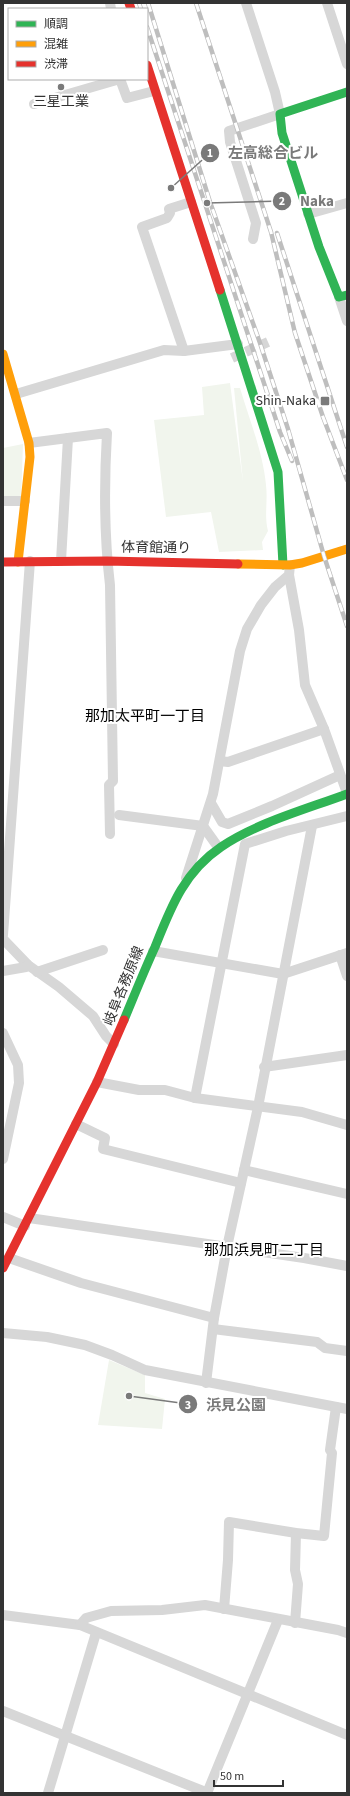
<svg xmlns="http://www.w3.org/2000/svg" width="350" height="1796" font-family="'Source Sans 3','Noto Sans JP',sans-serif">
	<rect width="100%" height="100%" fill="#fff"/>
	<!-- green -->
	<g fill="#f1f5ed">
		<path d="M230,383L243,482L234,388H240C249,419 263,452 266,485C268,501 264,516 268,531L262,542L263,550L219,552L211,512L166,517L154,420L204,415L202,387Z"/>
		<path d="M23,444L21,501H3V448Z"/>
		<path d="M109,1360L145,1375V1393L165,1399L162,1429L98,1425Z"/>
	</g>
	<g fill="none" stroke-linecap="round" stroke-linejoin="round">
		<!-- street-tunnel -->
		<path stroke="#d6d6d6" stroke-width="10" stroke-dasharray="10 5" stroke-linecap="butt" d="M232,358L268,342"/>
		<!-- street -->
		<g stroke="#d7d7d7" stroke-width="10">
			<path d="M110,3L111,9"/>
			<path d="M246,3L275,92L280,114L229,131L230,142L256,223L253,239"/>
			<path d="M327,3L347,64"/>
			<path d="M120,79L127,98L154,91"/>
			<path d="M34,104L120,79"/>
			<path d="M308,214L347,203"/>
			<path d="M339,297L347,321"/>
			<path d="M184,351L142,227L167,218L170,213L169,209L191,202"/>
			<path d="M16,394L164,350L184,351L238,344"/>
			<path d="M29,443L107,433C104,484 104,535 110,585L113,781L109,785L110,834"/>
			<path d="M3,501H25"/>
			<path d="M61,561L68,438"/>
			<path d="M289,575L299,630L305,685L324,729L347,793"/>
			<path d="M220,761L228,762L324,729"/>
			<path d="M211,803L222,822L228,824L272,806L340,775"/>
			<path d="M119,815L203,826L218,847"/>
			<path d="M186,878L213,794L240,651L247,629L261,605L275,587L289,575L290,565"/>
			<path d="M3,935L30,561"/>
			<path d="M3,939L28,965L59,987L93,1016L106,1036L114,1044"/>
			<path d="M153,951L283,974L347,953"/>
			<path d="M340,955L347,976"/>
			<path d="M3,971L26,967L28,965"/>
			<path d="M37,972L103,950"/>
			<path d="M3,1033L18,1065L19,1083L3,1159"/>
			<path d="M264,1067L347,1055"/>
			<path d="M97,1082L139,1090H165L195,1098L302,1112L347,1125"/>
			<path d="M195,1098L245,844L286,831L347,816"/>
			<path d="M76,1124L105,1138L103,1149L241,1183"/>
			<path d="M244,1170L347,1194"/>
			<path d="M3,1217L25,1226"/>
			<path d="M29,1218L304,1258L347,1266"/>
			<path d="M9,1258L81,1283L214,1318"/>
			<path d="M213,1329L317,1342L325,1348L347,1351"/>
			<path d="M3,1333L47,1337L85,1345L112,1355L145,1370L347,1409"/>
			<path d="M206,1383L214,1318L227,1247L258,1107L312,826"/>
			<path d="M224,1609L228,1560L229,1522L296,1533L324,1536L332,1453L330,1450L336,1407"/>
			<path d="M3,1615L80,1625L347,1735"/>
			<path d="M295,1623L298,1584L295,1570L296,1533"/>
			<path d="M80,1625L86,1618L111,1611L162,1610L205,1605L338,1630L347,1633"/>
			<path d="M3,1711L208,1793"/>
			<path d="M48,1793L96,1633"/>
			<path d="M207,1793L278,1620"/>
		</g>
		<!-- fast -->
		<g stroke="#30b455" stroke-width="9">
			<path d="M347,92L280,114L282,133L319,247L339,297L347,295"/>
			<path d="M220,290L278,472L283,565"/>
			<path d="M124,1020C134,996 144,971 155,947C171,907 184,872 221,847C256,823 307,809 347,794"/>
		</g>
		<!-- slow -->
		<g stroke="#ff9f0a" stroke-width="9">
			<path d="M3,354L29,443L30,457L18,562"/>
			<path d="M238,564L290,565L302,563L347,549"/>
		</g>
		<!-- jam -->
		<g stroke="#e5322d" stroke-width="9">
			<path d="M129,3L131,9"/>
			<path d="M147,65L220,290"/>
			<path d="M3,562L107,561L238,564"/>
			<path d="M3,1268L97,1082L124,1020"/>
		</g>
		<!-- rail casing -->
		<g stroke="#bebebe" stroke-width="4.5">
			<g id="rail">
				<path d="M139,3L141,9"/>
				<path d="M148,3L210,202L260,343L288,429L324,556L347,626"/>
				<path d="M196,3L271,232L295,333L323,417L347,480"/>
				<path d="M147,27L280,432L292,461"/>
				<path d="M277,233L347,447"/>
			</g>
		</g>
		<!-- rail -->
		<use href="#rail" stroke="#fff" stroke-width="3" stroke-dasharray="9" stroke-linecap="butt"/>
	</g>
	<!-- markers -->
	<g fill="#7a7a7a" stroke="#fff" stroke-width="1.5">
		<circle cx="61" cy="87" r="4"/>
		<rect x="320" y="396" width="10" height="10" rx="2"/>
	</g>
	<g text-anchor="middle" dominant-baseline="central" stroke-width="4" stroke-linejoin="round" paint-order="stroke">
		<!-- poi labels -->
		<g font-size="14" fill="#333" stroke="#fff">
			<text x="61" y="102">三星工業</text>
			<text x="316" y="401" text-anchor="end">Shin-Naka</text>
		</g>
		<!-- street labels -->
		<g font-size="14" fill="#333" stroke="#fff">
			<text transform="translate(156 548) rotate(1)">体育館通り</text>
			<text transform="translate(124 986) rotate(-68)">岐阜各務原線</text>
		</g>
		<!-- neighbourhood labels -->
		<g font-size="15" fill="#000" stroke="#fff">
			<text x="145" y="716">那加太平町一丁目</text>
			<text x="264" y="1250">那加浜見町二丁目</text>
		</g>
	</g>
	<!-- callouts -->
	<path fill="none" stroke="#7a7a7a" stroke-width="1.5" d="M171 188L210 153M207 203L282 201M129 1396L188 1404"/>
	<g fill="#7a7a7a" stroke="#fff" stroke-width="1.5">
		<circle cx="171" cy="188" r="4"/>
		<circle cx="207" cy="203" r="4"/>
		<circle cx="129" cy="1396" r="4"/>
		<circle cx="210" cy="153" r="10"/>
		<circle cx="282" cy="201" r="10"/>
		<circle cx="188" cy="1404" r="10"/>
	</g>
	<g font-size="12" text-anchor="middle" font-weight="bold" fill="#fff">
		<text x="210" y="157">1</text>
		<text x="282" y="205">2</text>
		<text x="188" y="1409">3</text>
	</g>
	<g font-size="15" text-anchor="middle" font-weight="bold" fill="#7a7a7a" stroke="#fff" stroke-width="4" stroke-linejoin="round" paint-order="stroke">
		<text x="273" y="158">左高総合ビル</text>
		<text x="317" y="206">Naka</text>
		<text x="236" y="1410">浜見公園</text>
	</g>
	<!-- border -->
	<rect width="350" height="1796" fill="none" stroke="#333333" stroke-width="8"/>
	<!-- legend -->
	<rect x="8" y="8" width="140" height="72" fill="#ffffff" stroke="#adadad"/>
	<rect x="16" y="21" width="20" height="6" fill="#30b455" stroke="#adadad"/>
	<text x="44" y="28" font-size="12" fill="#333333">順調</text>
	<rect x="16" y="41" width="20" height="6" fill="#ff9f0a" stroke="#adadad"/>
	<text x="44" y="48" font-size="12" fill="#333333">混雑</text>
	<rect x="16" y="61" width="20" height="6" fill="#e5322d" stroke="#adadad"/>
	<text x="44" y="68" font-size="12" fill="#333333">渋滞</text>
	<!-- scale -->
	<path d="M214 1780v6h69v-6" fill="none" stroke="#333333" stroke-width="2"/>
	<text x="220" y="1780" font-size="12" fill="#333333" stroke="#ffffff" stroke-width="3" paint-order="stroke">50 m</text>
</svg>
